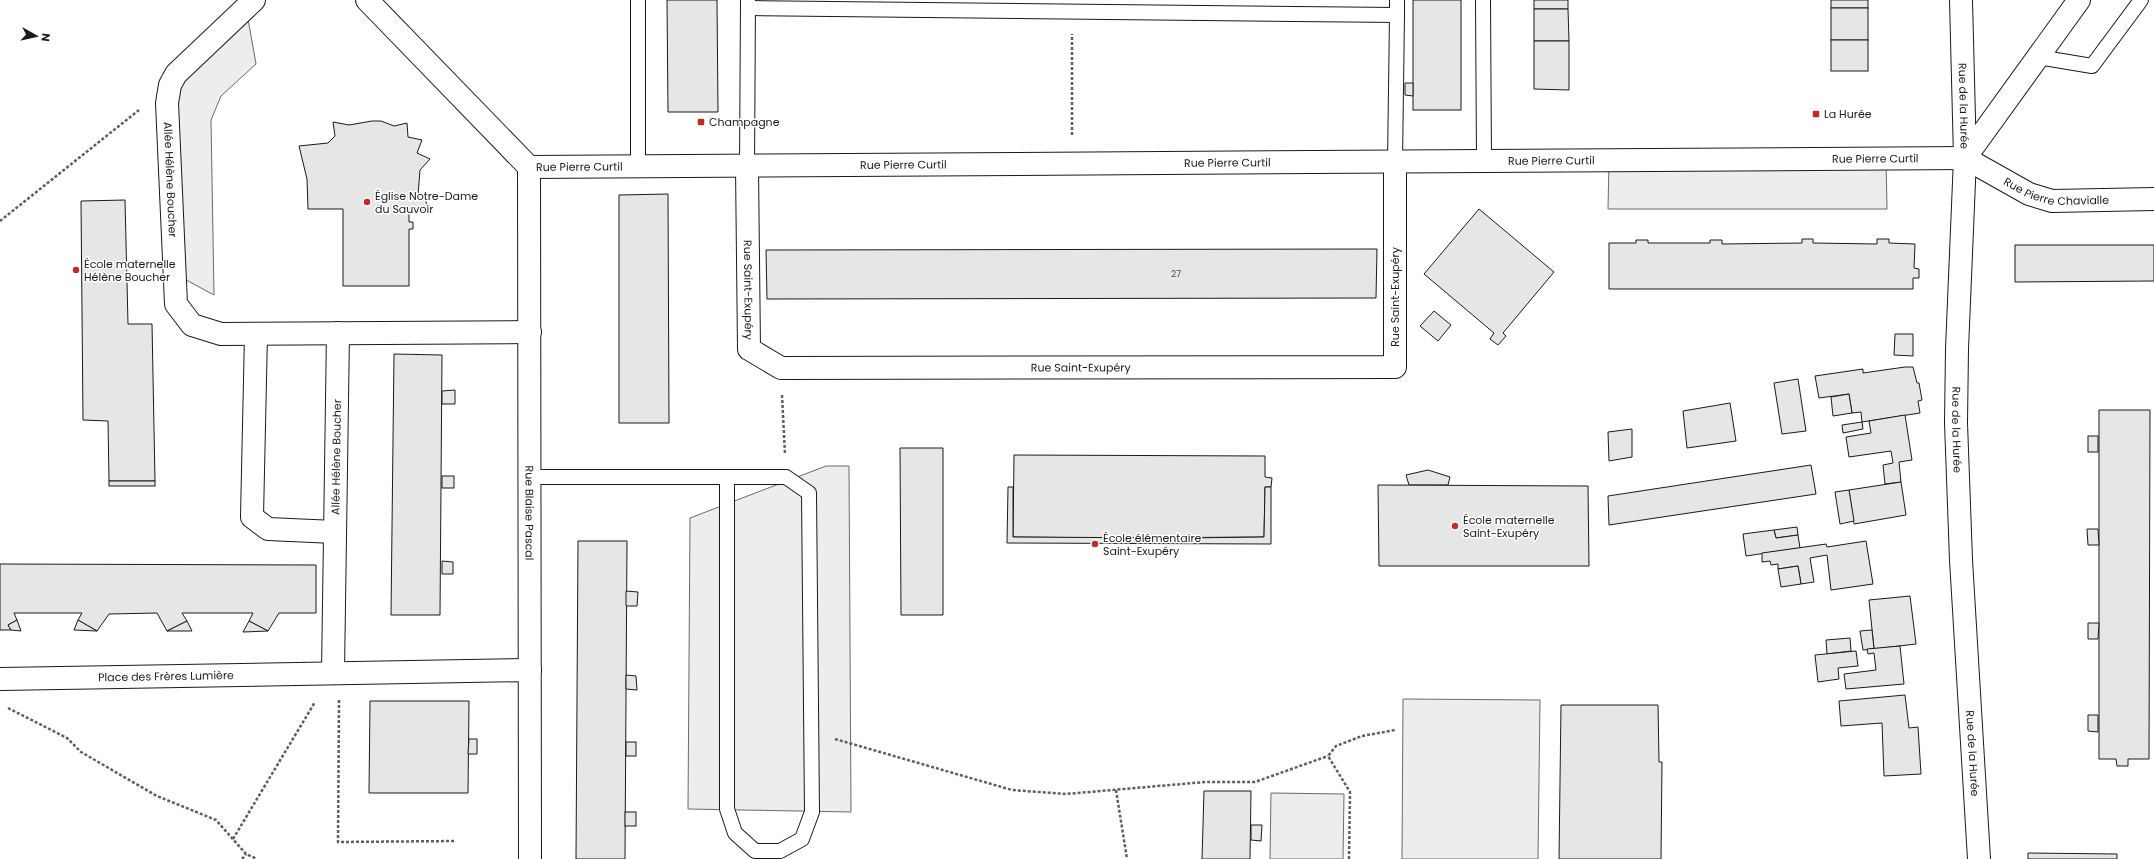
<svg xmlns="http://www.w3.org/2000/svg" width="2154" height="859" font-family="Poppins,sans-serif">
	<rect width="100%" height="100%" fill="#fff"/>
	<!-- built -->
	<g fill="#ededed" stroke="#6a6a6a">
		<path d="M246,8L256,64L221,96L211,120L214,295L175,274L170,85Z"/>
		<path d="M1886,158L1887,209H1608L1609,160Z"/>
		<path d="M826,466H849L851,812L688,809L690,518Z"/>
		<path d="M1403,699L1540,700L1538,859H1402Z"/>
		<path d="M1271,793L1344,794L1343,859H1270Z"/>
	</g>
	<!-- building -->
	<g fill="#e6e6e6" stroke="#1a1a1a">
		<path d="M667,0H717L718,112H668Z"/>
		<rect x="1413" y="0" width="48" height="110"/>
		<rect x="1534" y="0" width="34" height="9"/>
		<rect x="1831" y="0" width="37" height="8"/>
		<rect x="1831" y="8" width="37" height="32"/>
		<path d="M1534,9H1568L1569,41H1534Z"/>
		<rect x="1831" y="40" width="37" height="31"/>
		<path d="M1534,41H1569V90L1534,89Z"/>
		<path d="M1405,83H1413V96L1405,95Z"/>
		<path d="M372,121H381L394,126L407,123L408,137L422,140L417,153L430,159L420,170L418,195L424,196L429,210L409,211V222H413V229H409V286H343V209H308L307,179L299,146L328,143L335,136L333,122L349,125Z"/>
		<path d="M668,194L669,423H619V195Z"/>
		<path d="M125,200L128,324H152L155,481H109L108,421L83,420L81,201Z"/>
		<path d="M1479,209L1554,272L1503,333L1506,336L1498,345L1490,339L1494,333L1424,274Z"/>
		<path d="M1802,239H1813V243L1877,244V239H1889V243L1915,244L1914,268L1919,269V278H1913V289H1609V243H1636V240H1648V243H1710V240H1722V244L1802,243Z"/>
		<path d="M2015,245H2154V281L2015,282Z"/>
		<path d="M1377,249L1376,298L767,299L766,250Z"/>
		<path d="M1434,311L1451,325L1438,341L1420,326Z"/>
		<path d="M1895,334H1913V356L1894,355Z"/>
		<path d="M394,354L442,355L440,615H391Z"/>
		<path d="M1905,367H1913L1917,383H1919L1922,400L1918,401L1920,413L1862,422L1861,412L1852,413L1849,394L1819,398L1815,376L1863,369V373Z"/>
		<path d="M1798,379L1806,431L1782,434L1774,383Z"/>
		<path d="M455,390V404H442V391Z"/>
		<path d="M1849,394L1852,413L1833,416L1831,397Z"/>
		<path d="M1730,403L1736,441L1687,448L1683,411Z"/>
		<path d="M2099,410H2150L2149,759H2128V766H2117L2116,759H2099Z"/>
		<path d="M1905,415L1912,460L1899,462L1901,482L1885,484L1883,465L1893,463L1891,451L1849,457L1846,437L1871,433L1869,421Z"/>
		<path d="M1862,422L1863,429L1843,433L1842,425Z"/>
		<path d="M1632,429V457L1609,461L1608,432Z"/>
		<rect x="2088" y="436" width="10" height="16"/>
		<path d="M900,448H943V615H901Z"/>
		<path d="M1014,455L1265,456V477L1272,478L1271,487H1265L1264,537L1116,538L1013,537Z"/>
		<path d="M1811,465L1816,494L1609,525L1608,496Z"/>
		<path d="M1428,470L1450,477L1448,485H1409L1406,475Z"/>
		<rect x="442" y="476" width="12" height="12"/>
		<rect x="109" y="481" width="46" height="5"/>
		<path d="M1901,482L1906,515L1854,524L1849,490Z"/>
		<path d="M1378,485L1588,486L1589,566H1379Z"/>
		<path d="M1008,487H1013V537L1182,538L1264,537L1265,487H1271V544L1007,543Z"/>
		<path d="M1849,490L1854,521L1840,524L1835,492Z"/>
		<path d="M1797,527L1798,535L1776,538L1774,530Z"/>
		<path d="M2087,529H2098L2099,545H2088Z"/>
		<path d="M1774,530L1776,538L1798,535L1800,548L1746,556L1743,534Z"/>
		<path d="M578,541H627L625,859H576Z"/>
		<path d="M1866,541L1873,584L1831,590L1827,555L1810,558L1814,582L1801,584L1798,566L1778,569V564L1771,565L1770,561L1762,562V553L1826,544L1827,547Z"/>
		<path d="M442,561L453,562V574H442Z"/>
		<path d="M0,564L316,565V613H279L268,631L249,621L253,613H182L187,621L167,631L157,613L109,614L97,631L78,620L82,613H14L17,620L8,625L11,630H0Z"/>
		<path d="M1798,566L1801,584L1781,587L1778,569Z"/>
		<path d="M626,591L638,592L637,606H626Z"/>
		<path d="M1910,596L1916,644L1874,649L1869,600Z"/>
		<path d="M17,620L21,631L11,630L8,625Z"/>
		<path d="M78,620L97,631L74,630Z"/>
		<path d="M187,621L192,631H167Z"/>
		<path d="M249,621L268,631L243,632Z"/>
		<path d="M2088,623H2099L2098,639H2088Z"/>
		<path d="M1872,630L1874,649L1863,650L1860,631Z"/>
		<path d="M1850,638L1851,651L1827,654L1826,640Z"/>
		<path d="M1900,646L1904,684L1846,689L1844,674L1876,670L1874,653L1868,654L1867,649Z"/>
		<path d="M1856,651L1858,666L1838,668L1839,679L1818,682L1815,655Z"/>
		<path d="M626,675L636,676L637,690L626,689Z"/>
		<path d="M1905,695L1909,728L1918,727L1921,774L1884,776L1882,723L1841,726L1839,701Z"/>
		<path d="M370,701H469L468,793H369Z"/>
		<path d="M1561,705H1658L1659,762H1662L1661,859H1559Z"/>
		<path d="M2088,715H2098V732L2088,731Z"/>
		<path d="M469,739H477V754H468Z"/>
		<rect x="626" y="742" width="10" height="14"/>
		<path d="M1204,791H1251L1250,859H1202Z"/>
		<rect x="625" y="812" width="11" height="14"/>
		<path d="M1251,825H1262L1261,841L1251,840Z"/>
		<path d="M2028,853L2117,854V859H2028Z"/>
	</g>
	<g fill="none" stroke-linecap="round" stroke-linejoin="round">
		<!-- service casing -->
		<g stroke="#1a1a1a" stroke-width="16">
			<g id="service">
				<path d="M1483,0L1484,161"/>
				<path d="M748,8L1397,15L1395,162"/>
				<path d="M1397,15V0"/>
				<path d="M2038,57L2092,66L2141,0"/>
				<path d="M638,167V0"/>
				<path d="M747,167L748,0"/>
				<path d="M530,477H786L809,493L812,812L802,839L780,851H755L735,833L727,809V477"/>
			</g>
		</g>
		<!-- minor casing -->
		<g stroke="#1a1a1a" stroke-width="24">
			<g id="minor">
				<path id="s1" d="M254,0L176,74L170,85L167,103L176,304L192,325L221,334L530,332"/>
				<path id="s2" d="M367,0L529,167L1965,158"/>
				<path id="s3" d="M1961,0L1965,158L1957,349L1956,423L1961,560L1979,859"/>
				<path id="s4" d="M1965,158L2029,194L2052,201L2154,199"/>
				<path d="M1965,158L2079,0"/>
				<path id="s5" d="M529,167L530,859"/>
				<path id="s6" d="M747,167L749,349L781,368L1395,367V162"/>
				<path d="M256,334L252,517L268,529L335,532"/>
				<path id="s7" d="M333,672L338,333"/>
				<path id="s8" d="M0,679L530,670"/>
			</g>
		</g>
		<!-- path -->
		<g stroke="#5f5f5f" stroke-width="2.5" stroke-dasharray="3 2" stroke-linecap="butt">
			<path d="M1072,135V34"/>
			<path d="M0,221L139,110"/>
			<path d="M782,395L785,454"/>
			<path d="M339,700L338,842L456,841"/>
			<path d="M8,708L67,738L81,752L157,796L216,820L246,854L257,859"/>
			<path d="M835,739L1012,790L1066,794L1205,782H1255L1328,756"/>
			<path d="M1116,790L1127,859"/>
			<path d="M233,839L315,702"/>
			<path d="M242,859L246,854"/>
			<path d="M1349,859L1350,792L1328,756L1336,746L1362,736L1395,730"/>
		</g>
		<!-- service -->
		<use href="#service" stroke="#fff" stroke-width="14"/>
		<!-- minor -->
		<use href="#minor" stroke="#fff" stroke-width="22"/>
	</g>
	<!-- markers -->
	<g fill="#c62828" stroke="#fff" stroke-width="1.5">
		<rect x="1812" y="110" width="8" height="8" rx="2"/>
		<rect x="697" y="118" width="8" height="8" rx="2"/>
		<circle cx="367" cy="202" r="4"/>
		<circle cx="76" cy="270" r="4"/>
		<circle cx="1455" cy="526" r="4"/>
		<circle cx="1095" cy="544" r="4"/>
	</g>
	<g text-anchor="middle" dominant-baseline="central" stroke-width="3" stroke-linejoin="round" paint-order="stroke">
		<!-- number labels -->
		<g font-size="9" fill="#4d4d4d">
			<text x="1176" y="274">27</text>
		</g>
		<!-- street labels -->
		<g font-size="11" fill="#1a1a1a" stroke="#fff">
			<text stroke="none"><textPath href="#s3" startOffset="106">Rue de la Hurée</textPath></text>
			<text stroke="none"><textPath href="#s2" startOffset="1579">Rue Pierre Curtil</textPath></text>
			<text stroke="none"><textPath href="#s2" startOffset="1255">Rue Pierre Curtil</textPath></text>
			<text stroke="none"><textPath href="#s2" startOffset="931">Rue Pierre Curtil</textPath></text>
			<text stroke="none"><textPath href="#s2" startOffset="607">Rue Pierre Curtil</textPath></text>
			<text stroke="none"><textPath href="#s2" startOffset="283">Rue Pierre Curtil</textPath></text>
			<text stroke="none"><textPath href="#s1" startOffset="215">Allée Hélène Boucher</textPath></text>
			<text stroke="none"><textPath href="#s4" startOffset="100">Rue Pierre Chavialle</textPath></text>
			<text stroke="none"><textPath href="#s6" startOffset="123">Rue Saint-Exupéry</textPath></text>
			<text transform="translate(1395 297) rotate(-90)">Rue Saint-Exupéry</text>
			<text stroke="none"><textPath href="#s6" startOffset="519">Rue Saint-Exupéry</textPath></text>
			<text stroke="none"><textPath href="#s3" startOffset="430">Rue de la Hurée</textPath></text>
			<text stroke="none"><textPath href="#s7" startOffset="215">Allée Hélène Boucher</textPath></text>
			<text stroke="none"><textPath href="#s5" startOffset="346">Rue Blaise Pascal</textPath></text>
			<text stroke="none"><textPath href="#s8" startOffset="166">Place des Frères Lumière</textPath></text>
			<text stroke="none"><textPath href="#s3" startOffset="754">Rue de la Hurée</textPath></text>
		</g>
		<!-- poi labels -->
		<g font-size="11" fill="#1a1a1a" stroke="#fff" text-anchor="start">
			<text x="1824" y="114">La Hurée</text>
			<text x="709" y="122">Champagne</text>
			<text x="375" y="196">Église Notre-Dame<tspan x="375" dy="13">du Sauvoir</tspan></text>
			<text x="84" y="264">École maternelle<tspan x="84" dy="13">Hélène Boucher</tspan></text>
			<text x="1463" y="520">École maternelle<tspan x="1463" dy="13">Saint-Exupéry</tspan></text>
			<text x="1103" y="538">École élémentaire<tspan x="1103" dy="13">Saint-Exupéry</tspan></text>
		</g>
	</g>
	<!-- north arrow -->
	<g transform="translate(36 36) rotate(98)" stroke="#ffffff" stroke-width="3" paint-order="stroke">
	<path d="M0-3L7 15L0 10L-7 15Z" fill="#1a1a1a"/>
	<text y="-6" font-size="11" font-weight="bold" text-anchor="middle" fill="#1a1a1a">N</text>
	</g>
</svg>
